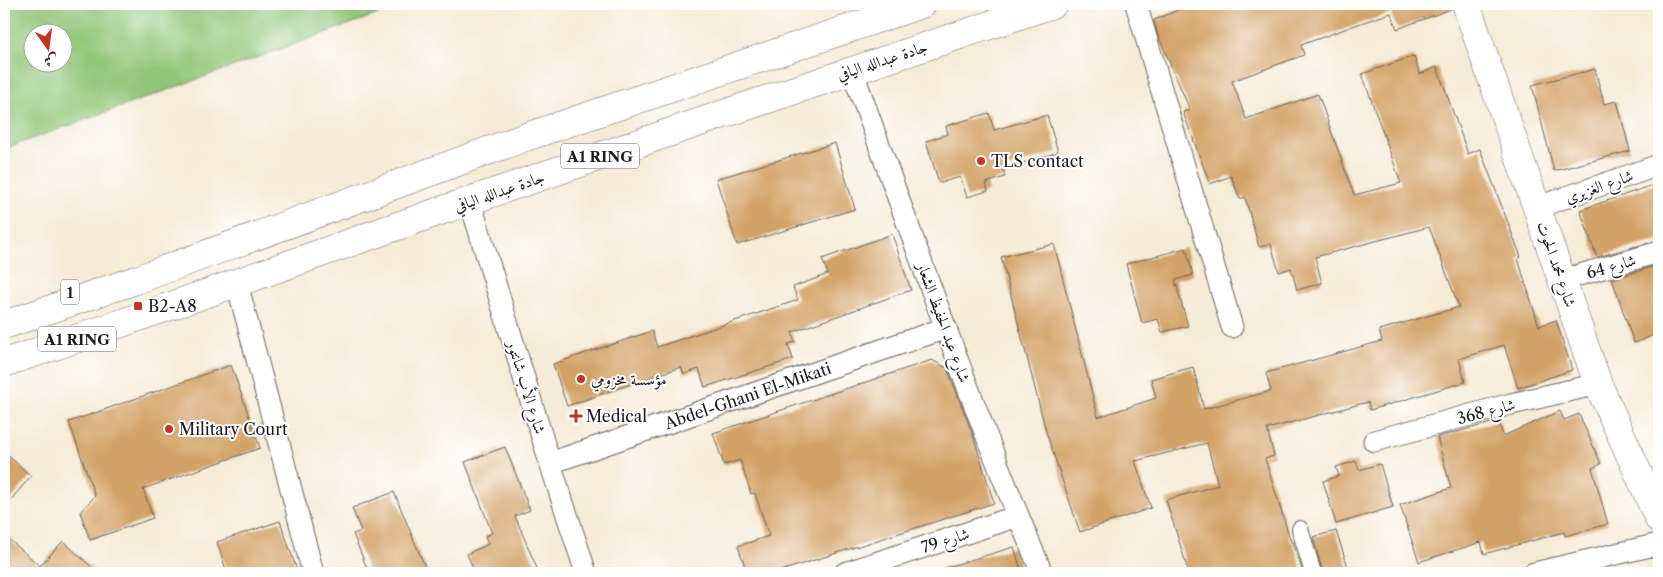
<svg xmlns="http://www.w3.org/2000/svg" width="1663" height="577" font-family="'Libre Caslon Text',Amiri,serif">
	<rect width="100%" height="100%" fill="#fff"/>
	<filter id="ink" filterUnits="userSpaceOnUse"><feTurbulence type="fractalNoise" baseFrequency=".02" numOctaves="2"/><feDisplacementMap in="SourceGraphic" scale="10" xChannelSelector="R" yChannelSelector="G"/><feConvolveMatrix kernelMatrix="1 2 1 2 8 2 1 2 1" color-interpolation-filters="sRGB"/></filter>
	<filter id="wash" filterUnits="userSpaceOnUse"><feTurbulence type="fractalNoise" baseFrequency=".0096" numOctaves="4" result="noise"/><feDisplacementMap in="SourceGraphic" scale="20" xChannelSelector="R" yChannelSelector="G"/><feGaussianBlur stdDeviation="1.12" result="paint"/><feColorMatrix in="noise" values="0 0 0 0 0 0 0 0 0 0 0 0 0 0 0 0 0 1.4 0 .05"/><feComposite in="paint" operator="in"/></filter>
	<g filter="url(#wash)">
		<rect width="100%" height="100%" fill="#f5ebd6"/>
		<!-- green -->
		<path fill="#90c677" stroke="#56714a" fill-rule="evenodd" d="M4,4H406L4,149ZM32,32H62V62H32Z"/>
		<g id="blocks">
			<!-- building -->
			<g fill="#d3a266">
				<path d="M1192,4H1451V9L1397,29L1391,13L1364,22L1301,45L1304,55L1232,81L1246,119L1318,94L1354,195L1401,183L1362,74L1414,56L1420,74L1437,67L1468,154L1480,149L1521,257L1518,259L1539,326L1556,320L1572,370L1518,388L1504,345L1459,359L1465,382L1370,410L1368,402L1267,429L1274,456L1265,459L1291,542H1293L1303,573H1189L1166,500L1218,485L1207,443L1135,461L1151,508L1080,532L1047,435L1001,257L1054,244L1098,417L1156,398L1151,379L1193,367L1204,409L1271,391L1266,373L1382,341L1379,330L1459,307L1429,227L1315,257L1322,283L1297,290L1291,268L1279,272L1271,244L1259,247L1245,197L1240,199L1231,176L1210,184L1183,112L1190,110L1158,35L1154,20Z"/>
				<path d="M1595,69L1604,104L1617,101L1630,151L1554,171L1532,85Z"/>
				<path d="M989,113L994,130L1047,115L1058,152L1003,169L1005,177L986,183L988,191L967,197L960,177L939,183L926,141L948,134L946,126Z"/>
				<path d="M835,143L855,209L737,245L716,179Z"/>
				<path d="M1659,183V240L1597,257L1580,210Z"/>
				<path d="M892,234L911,290L792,332L795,342L788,344L793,359L705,387L699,369L684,374L681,367L567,406L553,364L652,331L657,347L798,300L793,287L828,274L822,259Z"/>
				<path d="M1186,248L1193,275L1175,280L1188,326L1162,332L1158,319L1142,323L1126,264Z"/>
				<path d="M1659,265V333L1634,343L1612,279Z"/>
				<path d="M932,360L947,368L973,435L994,503L774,573H747L738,546L769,536L755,493L751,494L740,460L724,465L713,433Z"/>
				<path d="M231,365L260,448L143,489L153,518L90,540L80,512L95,496L69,422Z"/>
				<path d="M1560,411L1564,420L1579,414L1601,464L1592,468L1608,524L1565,536L1564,532L1484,554L1481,542L1419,562L1400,505L1451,488L1437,437L1499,421L1503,436Z"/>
				<path d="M505,447L530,510L515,516L539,573H475L467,554L488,544L485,536L492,533L465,462Z"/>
				<path d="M4,452L31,476L4,508Z"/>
				<path d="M1356,461L1359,470L1380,464L1393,507L1336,524L1323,481L1339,476L1336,467Z"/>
				<path d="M394,492L420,555L428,573H369L353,534L361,531L352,508Z"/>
				<path d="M280,521L298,573H227L217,542Z"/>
				<path d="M1336,531L1350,573H1323L1313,537Z"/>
				<path d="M4,535L40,566L63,541L98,573H4Z"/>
				<path d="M1014,547L1022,573H945L944,568Z"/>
			</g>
		</g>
	</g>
	<g filter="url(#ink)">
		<use href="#blocks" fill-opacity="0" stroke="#68645d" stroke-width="1"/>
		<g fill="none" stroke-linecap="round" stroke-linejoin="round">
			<!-- pedestrian casing -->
			<g stroke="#68645d" stroke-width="18">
				<path id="pedestrian" d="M1300,529L1313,573"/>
			</g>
			<!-- minor casing -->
			<g stroke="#68645d" stroke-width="23">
				<g id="minor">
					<path d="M1136,4L1232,327"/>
					<path d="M852,70C913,238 972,408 1042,573"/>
					<path d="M470,201L550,463L586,573"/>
					<path d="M1538,207L1659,165"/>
					<path d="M1562,280L1659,252"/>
					<path d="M237,283L313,573"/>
					<path d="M1374,441L1511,404L1598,384"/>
					<path id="s1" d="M550,463L946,328"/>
					<path d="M845,573L1018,516"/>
					<path d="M1534,573L1659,544"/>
				</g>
			</g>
			<!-- tertiary casing -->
			<g stroke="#68645d" stroke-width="29">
				<path id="tertiary" d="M1466,4L1598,384L1659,519"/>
			</g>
			<!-- trunk casing -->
			<g stroke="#68645d" stroke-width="29">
				<g id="trunk">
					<path d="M4,325L136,280L526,137L922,4"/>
					<path d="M4,363C161,311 316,254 472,200C665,133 859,68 1053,4"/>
				</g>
			</g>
			<!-- pedestrian -->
			<use href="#pedestrian" stroke="#fff" stroke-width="16"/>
			<!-- minor -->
			<use href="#minor" stroke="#fff" stroke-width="21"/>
			<!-- tertiary -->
			<use href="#tertiary" stroke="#fff" stroke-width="28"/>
			<!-- trunk -->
			<use href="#trunk" stroke="#fff" stroke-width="28"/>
		</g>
	</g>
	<!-- markers -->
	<g fill="#c8321e" stroke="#fff" stroke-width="2">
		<circle cx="981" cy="161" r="5"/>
		<rect x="133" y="301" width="10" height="10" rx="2.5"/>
		<circle cx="581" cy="379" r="5"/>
		<path d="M573.5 408.5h5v5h5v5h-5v5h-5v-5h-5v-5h5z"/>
		<circle cx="169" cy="429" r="5"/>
	</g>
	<g text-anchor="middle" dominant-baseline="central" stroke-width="4" stroke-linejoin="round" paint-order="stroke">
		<!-- shield labels -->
		<g fill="#fff" stroke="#606060" stroke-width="1">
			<rect x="561" y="143.5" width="78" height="25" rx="4"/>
			<rect x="61" y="279.5" width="18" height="25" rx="4"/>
			<rect x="38" y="326.5" width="78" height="25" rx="4"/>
		</g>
		<g font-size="15" font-weight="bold" fill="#1c1c1c">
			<text x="600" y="156">A1 RING</text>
			<text x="70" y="292">1</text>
			<text x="77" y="339">A1 RING</text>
		</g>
		<!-- street labels -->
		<g font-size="16" fill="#1c1c1c" stroke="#fff">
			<text transform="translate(882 60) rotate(-18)">جادة عبدالله اليافي</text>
			<text transform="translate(1599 186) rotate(-19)">شارع الغزيري</text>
			<text transform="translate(499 191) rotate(-19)">جادة عبدالله اليافي</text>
			<text transform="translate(1557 264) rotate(71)">شارع محمد الحوت</text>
			<text transform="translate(1611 266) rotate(-16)">شارع 64</text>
			<text transform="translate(944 322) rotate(70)">شارع عبد الحفيظ الشعار</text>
			<text transform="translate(527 387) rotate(73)">شارع الأب شانتور</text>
			<text stroke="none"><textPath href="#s1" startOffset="209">Abdel-Ghani El-Mikati</textPath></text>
			<text transform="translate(1486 411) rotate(-15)">شارع 368</text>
			<text transform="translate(945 540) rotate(-18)">شارع 79</text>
		</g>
		<!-- poi labels -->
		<g font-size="16" fill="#1c1c1c" stroke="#fff" text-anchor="start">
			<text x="991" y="161">TLS contact</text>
			<text x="148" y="306">B2-A8</text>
			<text x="591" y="379">مؤسسة مخزومي</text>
			<text x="586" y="416">Medical</text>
			<text x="179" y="429">Military Court</text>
		</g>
	</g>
	<!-- margin -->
	<rect width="1663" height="577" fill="none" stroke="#fff" stroke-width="20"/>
	<!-- north arrow -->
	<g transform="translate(48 48) rotate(166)"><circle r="24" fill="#ffffff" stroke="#a4a4a4"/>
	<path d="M0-4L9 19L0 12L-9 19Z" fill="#c8321e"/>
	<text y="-8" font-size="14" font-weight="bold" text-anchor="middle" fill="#1c1c1c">ش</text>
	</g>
</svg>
